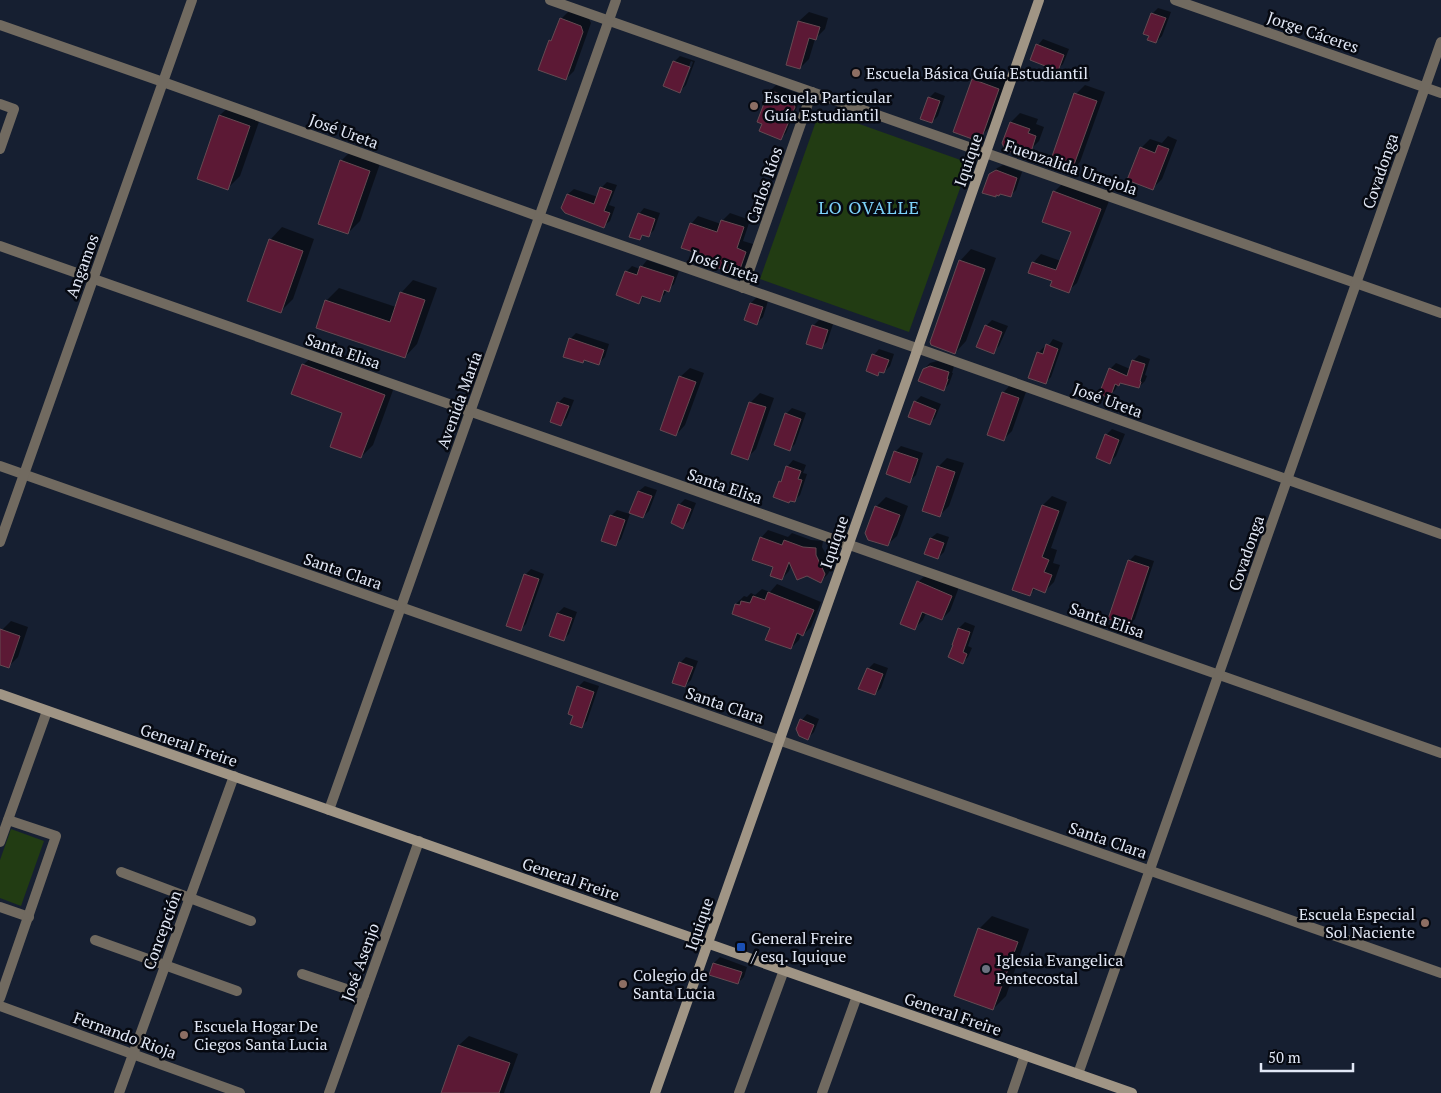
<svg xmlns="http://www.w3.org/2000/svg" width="1441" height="1093" font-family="'PT Serif',serif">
	<rect width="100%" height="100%" fill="#161f31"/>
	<!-- green -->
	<g fill="#223c13">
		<path d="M820,110L969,163L909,332L760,279Z"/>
		<path d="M11,829L44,841L21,906L0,898V860Z"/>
	</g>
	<!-- shadow -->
	<g fill="#0007" fill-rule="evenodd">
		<path d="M1158,8L1171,12L1162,36L1156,42L1152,14Z"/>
		<path d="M569,11L589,19L591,23L574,71L566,79L550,41L554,37L561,19Z"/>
		<path d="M809,12L828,18L825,29L815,39L809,59L800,68L799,21Z"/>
		<path d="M1043,39L1069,49L1063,64L1057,70L1038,45Z"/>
		<path d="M680,56L695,61L686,85L680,91L674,62ZM691,61L693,62L684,86H682Z"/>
		<path d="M982,70L1007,79L991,126L982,135L973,80Z"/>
		<path d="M776,85L797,93L800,100L786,133L781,138L770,91Z"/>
		<path d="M1085,85L1105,92L1080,162L1071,171L1076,94Z"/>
		<path d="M935,92L945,96L938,116L932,122L929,98Z"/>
		<path d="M233,103L262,113L240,176L227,189L198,179L220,115Z"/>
		<path d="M1020,113L1038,119L1036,124L1044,127L1039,141L1030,150H1028L1024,154L1011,122Z"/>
		<path d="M1168,136L1177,140L1162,179L1153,188L1141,148L1150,139L1162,143Z"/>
		<path d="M354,148L382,158L360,221L348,233L341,161Z"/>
		<path d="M1003,165L1022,172L1016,190L1010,196L1001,193L995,196L990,174L997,168Z"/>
		<path d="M607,182L617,185L609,205L615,207L610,221L604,226L568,194L574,189L598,197L601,188Z"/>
		<path d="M1062,184L1109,201L1077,283L1068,291L1054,281L1033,263L1041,254L1061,261L1073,231L1054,192Z"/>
		<path d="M644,208L660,213L654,230L648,236L644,234L640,239L639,214Z"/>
		<path d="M730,213L750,220L743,241L753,244L745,266L738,274L691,224L698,216L721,224L722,221Z"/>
		<path d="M282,227L314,239L293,299L281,311L270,240Z"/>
		<path d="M971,249L996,258L966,341L955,353L960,261Z"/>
		<path d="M647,260L679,271L674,284L668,290H667L665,294L659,300L645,295L639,303L626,272L632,266L640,269Z"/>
		<path d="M413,280L437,288L417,344L405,357L326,301L339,288L396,307L401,293Z"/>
		<path d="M757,297L768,301L763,317L757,323L746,319L751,303Z"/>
		<path d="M819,320L833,324L827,342L821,348L813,326Z"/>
		<path d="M992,320L1008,326L999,346L993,352L978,346L986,326Z"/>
		<path d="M576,333L609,344L605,357L599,363L586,359L583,362L570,339Z"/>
		<path d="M1053,339L1063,343L1051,377L1046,382L1038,353L1044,347L1047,348Z"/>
		<path d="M879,349L894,354L890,366L884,372L881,371L878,374L874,355Z"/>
		<path d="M316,353L396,382L373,445L361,457L344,412L303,365Z"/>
		<path d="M1139,355L1150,359L1145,375L1147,376L1145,381L1139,387L1121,382L1118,384L1115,390L1109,396L1110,369L1116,363L1130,369L1133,361Z"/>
		<path d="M937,361L954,366L952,373H953L949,384L943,390L924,369L930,363Z"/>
		<path d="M690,368L704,373L685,425L676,435L680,377Z"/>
		<path d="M1012,383L1027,389L1012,431L1003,440V393Z"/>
		<path d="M760,393L774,398L756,449L747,458L750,403Z"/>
		<path d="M921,396L941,404L935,418L930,423L915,402Z"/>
		<path d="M564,397L574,400L567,418L561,424L558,403Z"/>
		<path d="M792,408L806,413L795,444L789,450L786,414Z"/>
		<path d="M1112,429L1125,434L1116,456L1110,462L1106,435Z"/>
		<path d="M901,446L923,453L916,475L910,481L895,452Z"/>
		<path d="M947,458L964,463L949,506L940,515L938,467Z"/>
		<path d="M793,460L806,465L803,473L807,474L800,495L794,501L780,482L784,478L788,466Z"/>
		<path d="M645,486L657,490L649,511L643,517L639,491Z"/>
		<path d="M1052,496L1067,502L1051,548L1057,550L1053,563L1060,565L1054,582L1045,591L1036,588L1029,595L1043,505Z"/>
		<path d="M886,497L908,506L897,536L887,545L876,507Z"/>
		<path d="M685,499L696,503L689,521L683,527L679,505Z"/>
		<path d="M617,510L630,514L621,539L615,545L611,516Z"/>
		<path d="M768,530L788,537L792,533L811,540L823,541L822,547L832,566L828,574L821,581L791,565L789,571L782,579L761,538Z"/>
		<path d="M937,533L949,537L944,552L938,558L931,538Z"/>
		<path d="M1135,555L1154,561L1135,619L1129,625V561Z"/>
		<path d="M531,569L544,574L526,624L520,630L525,575Z"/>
		<path d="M927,574L959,587L950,611L942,619L926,613L923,620L915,628L918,582Z"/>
		<path d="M777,584L821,602L811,627L803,635L801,634L799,640L791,648L772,627L736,604L744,596L747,597L751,593L755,595L762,589L770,592Z"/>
		<path d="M564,607L577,612L569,634L563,640L551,635L558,613Z"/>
		<path d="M11,621L28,627L18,657L9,666L0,663V635L2,630Z"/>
		<path d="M965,622L975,626L968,646L972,648L968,657L962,663L959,628Z"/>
		<path d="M686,657L698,661L691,680L685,686L680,663Z"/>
		<path d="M874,663L888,668L881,688L875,694L868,669Z"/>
		<path d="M584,681L599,686L587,721L581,727L578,687Z"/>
		<path d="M807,714L819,719L814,732L808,738L802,720Z"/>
		<path d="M992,916L1029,929L1006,996L993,1009L956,996L980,928Z"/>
		<path d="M720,957L747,967L744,977L738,983L710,974L714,963Z"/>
		<path d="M469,1036L518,1054L504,1093H442L459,1045Z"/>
	</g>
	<!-- building -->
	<g fill="#5c1935" stroke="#654a52">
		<path d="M1151,13L1166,18L1156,43L1147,40L1149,36L1143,34Z"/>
		<path d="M560,18L581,26L583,32L566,80L538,70L549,40L551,41Z"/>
		<path d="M798,21L820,27L816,40L809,38L800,69L786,65Z"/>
		<path d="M1036,44L1064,55L1058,71L1030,60Z"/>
		<path d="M673,61L690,67L680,93L663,86Z"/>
		<path d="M972,79L999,89L982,137L975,140L953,132Z"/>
		<path d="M769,90L791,98L795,107L781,140L759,131L762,124L757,122Z"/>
		<path d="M1074,93L1097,101L1071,173L1049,165Z"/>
		<path d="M928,97L940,101L932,123L920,119Z"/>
		<path d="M219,115L250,126L228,190L197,179Z"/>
		<path d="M1010,122L1030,129L1028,133L1036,136L1031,152L1026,150L1024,156L1005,150L1002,143Z"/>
		<path d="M1158,145L1169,149L1153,190L1127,180L1140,147L1155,153Z"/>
		<path d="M340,160L370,171L348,234L318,224Z"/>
		<path d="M996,170L1017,178L1011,197L1000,194L999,196L996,195V197L982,193L989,174Z"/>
		<path d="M600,187L612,191L604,211L610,213L604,228L565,213L561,208L567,194L594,204Z"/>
		<path d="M1053,191L1101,209L1069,293L1050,286L1052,281L1028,273L1032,262L1056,270L1071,232L1042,222Z"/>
		<path d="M638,213L655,219L649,237L642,235L640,240L629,237Z"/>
		<path d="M721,220L744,227L737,248L746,252L738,275L709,265L712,258L681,248L690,223L717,232Z"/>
		<path d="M269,239L303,251L281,313L247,301Z"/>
		<path d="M959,260L985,269L955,354L931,345L930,342Z"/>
		<path d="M640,266L674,277L669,292L664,290L660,302L642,296L639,304L616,295L625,271L637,275Z"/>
		<path d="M400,292L425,300L405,358L316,328L325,300L390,322Z"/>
		<path d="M750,303L763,307L757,325L744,320Z"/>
		<path d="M812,325L828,330L822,349L806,344Z"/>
		<path d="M985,325L1002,332L994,354L976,347Z"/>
		<path d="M569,338L604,350L599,365L584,360L583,363L563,357Z"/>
		<path d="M1046,344L1058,349L1046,384L1028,378L1037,352L1043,354Z"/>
		<path d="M872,354L889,360L884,373L879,372L878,376L866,371Z"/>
		<path d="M1132,360L1145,364L1140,381L1141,382L1139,388L1120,383L1119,386L1115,384L1110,398L1099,394L1109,368L1127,376Z"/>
		<path d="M302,364L385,395L361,458L330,447L342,413L291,394Z"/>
		<path d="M930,366L949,372L947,379H948L944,391L918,381L923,369Z"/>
		<path d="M679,376L696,382L676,436L660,430Z"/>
		<path d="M1002,392L1019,398L1004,441L987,435Z"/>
		<path d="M914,401L936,410L930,425L908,417Z"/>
		<path d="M557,402L569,406L561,426L550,422Z"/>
		<path d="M749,402L766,407L748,460L731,454Z"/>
		<path d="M785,413L801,419L790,451L774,445Z"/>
		<path d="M1105,434L1119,440L1110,464L1096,458Z"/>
		<path d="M894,451L918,459L910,483L886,474Z"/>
		<path d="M786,466L801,471L798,479L802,480L795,502L790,501L789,503L773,497L779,481L781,482Z"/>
		<path d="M937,466L955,472L940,517L922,511Z"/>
		<path d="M638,491L652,496L643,518L629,513Z"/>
		<path d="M678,504L691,509L683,529L671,523Z"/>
		<path d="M1042,505L1059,511L1042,557L1049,560L1044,572L1052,575L1045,593L1033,588L1030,596L1012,590Z"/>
		<path d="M875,506L900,515L888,546L868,540L865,533Z"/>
		<path d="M610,515L625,520L616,546L601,541Z"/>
		<path d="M760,537L782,545L784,540L803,547L816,548V555L825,574L821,583L807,576L797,580L789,562L782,580L770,576L773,567L752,560Z"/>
		<path d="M930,538L944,543L938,559L924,554Z"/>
		<path d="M1128,560L1149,567L1129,626L1108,619Z"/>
		<path d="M524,574L539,579L521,631L506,626Z"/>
		<path d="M917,581L952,596L942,620L922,612L915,630L900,624Z"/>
		<path d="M768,592L814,610L803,636L797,633L791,649L765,640L770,628L732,614L735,604L740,605L741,601L750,603L753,596L765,600Z"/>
		<path d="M557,613L572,618L564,641L549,636Z"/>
		<path d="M958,628L970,632L963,652L967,654L963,664L948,657L953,645H952Z"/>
		<path d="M0,629L20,636L9,668L0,665Z"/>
		<path d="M679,662L693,667L685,687L672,683Z"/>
		<path d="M867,668L883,674L875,695L858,689Z"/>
		<path d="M577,686L594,692L582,728L570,724L573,716L568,714Z"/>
		<path d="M800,719L814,725L808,740L799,736L796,729Z"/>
		<path d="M978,928L1018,942L993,1010L954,996Z"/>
		<path d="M713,963L742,972L738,984L709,975Z"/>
		<path d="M458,1045L510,1063L499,1093H441Z"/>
	</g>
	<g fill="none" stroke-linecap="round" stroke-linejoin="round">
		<!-- street -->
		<g stroke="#716a60" stroke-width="10">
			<path d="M550,0L1441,313"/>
			<path d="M1175,0L1441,93"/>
			<path d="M0,25L163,82L540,217L928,352L1441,534"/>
			<path d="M0,104L14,109L0,149"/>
			<path d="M0,246L1441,753"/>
			<path d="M743,288L812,92"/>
			<path d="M0,466L1441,973"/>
			<path d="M0,542L192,0"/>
			<path d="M329,810L616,0"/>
			<path d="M0,842L47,711"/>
			<path d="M121,872L251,921"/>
			<path d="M0,907L29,917"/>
			<path d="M95,940L237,991"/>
			<path d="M302,974L364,995"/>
			<path d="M0,998L56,836L8,820"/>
			<path d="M0,1006L240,1093"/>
			<path d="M1078,1074L1441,42"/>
			<path d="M119,1093L234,776"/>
			<path d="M329,1093L419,841"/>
			<path d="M739,1093L784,970"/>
			<path d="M822,1093L857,996"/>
			<path d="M1012,1093L1025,1055"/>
		</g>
		<!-- secondary -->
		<g stroke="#a09585" stroke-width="10">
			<path d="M0,694L1132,1093"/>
			<path d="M655,1093L912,365L1039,0"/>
		</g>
	</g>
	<!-- markers -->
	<g fill="#8d6e63" stroke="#060911" stroke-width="2">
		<circle cx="856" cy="73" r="5"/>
		<circle cx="754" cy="106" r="5"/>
		<circle cx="1425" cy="923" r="5"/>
		<circle cx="623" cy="984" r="5"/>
		<circle cx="184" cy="1035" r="5"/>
	</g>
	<rect fill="#1a4fb4" stroke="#060911" stroke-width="2" x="736" y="942" width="10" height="10" rx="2.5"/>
	<circle fill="#6b7280" stroke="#060911" stroke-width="2" cx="986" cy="969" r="5"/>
	<g text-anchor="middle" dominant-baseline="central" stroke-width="5" stroke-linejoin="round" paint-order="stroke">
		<!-- street labels -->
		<g font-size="16" fill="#e2e8f6" stroke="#060911">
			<text transform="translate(1313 32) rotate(19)">Jorge Cáceres</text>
			<text transform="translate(344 131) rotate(20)">José Ureta</text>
			<text transform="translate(968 160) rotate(-71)">Iquique</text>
			<text transform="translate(1071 167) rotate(19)">Fuenzalida Urrejola</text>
			<text transform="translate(1380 171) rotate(-71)">Covadonga</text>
			<text transform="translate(764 185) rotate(-71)">Carlos Ríos</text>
			<text transform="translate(82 266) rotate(-70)">Angamos</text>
			<text transform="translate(725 266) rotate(19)">José Ureta</text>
			<text transform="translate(343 351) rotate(19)">Santa Elisa</text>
			<text transform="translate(459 400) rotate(-70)">Avenida María</text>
			<text transform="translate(1108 400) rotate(20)">José Ureta</text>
			<text transform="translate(725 486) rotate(19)">Santa Elisa</text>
			<text transform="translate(834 542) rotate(-71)">Iquique</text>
			<text transform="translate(1246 553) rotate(-71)">Covadonga</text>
			<text transform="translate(343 571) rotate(19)">Santa Clara</text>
			<text transform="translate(1107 620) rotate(19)">Santa Elisa</text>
			<text transform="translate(725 705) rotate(19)">Santa Clara</text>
			<text transform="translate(189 745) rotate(19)">General Freire</text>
			<text transform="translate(1108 840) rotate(19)">Santa Clara</text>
			<text transform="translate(571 879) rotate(19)">General Freire</text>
			<text transform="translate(699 924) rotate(-71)">Iquique</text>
			<text transform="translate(162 930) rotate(-70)">Concepción</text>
			<text transform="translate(360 962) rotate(-70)">José Asenjo</text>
			<text transform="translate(953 1014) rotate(19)">General Freire</text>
			<text transform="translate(125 1035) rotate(20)">Fernando Rioja</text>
		</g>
		<!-- poi labels -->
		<g font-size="16" fill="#e2e8f6" stroke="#060911" text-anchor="start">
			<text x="866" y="73">Escuela Básica Guía Estudiantil</text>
			<text x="764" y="97">Escuela Particular<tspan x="764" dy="18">Guía Estudiantil</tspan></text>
			<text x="1415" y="914" text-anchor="end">Escuela Especial<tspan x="1415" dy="18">Sol Naciente</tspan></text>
			<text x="751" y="938">General Freire<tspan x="751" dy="18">/ esq. Iquique</tspan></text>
			<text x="996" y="960">Iglesia Evangelica<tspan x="996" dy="18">Pentecostal</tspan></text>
			<text x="633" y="975">Colegio de<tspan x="633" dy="18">Santa Lucia</tspan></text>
			<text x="194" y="1026">Escuela Hogar De<tspan x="194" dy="18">Ciegos Santa Lucia</tspan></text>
		</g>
		<!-- neighbourhood labels -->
		<g font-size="18" letter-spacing="1" fill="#7cd1f9" stroke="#060911">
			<text x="869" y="207">LO OVALLE</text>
		</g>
	</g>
	<!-- scale -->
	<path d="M1261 1063v8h92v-8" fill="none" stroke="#e2e8f6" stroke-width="2.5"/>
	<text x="1268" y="1063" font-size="15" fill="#e2e8f6" stroke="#060911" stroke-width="4" paint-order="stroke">50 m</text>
</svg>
